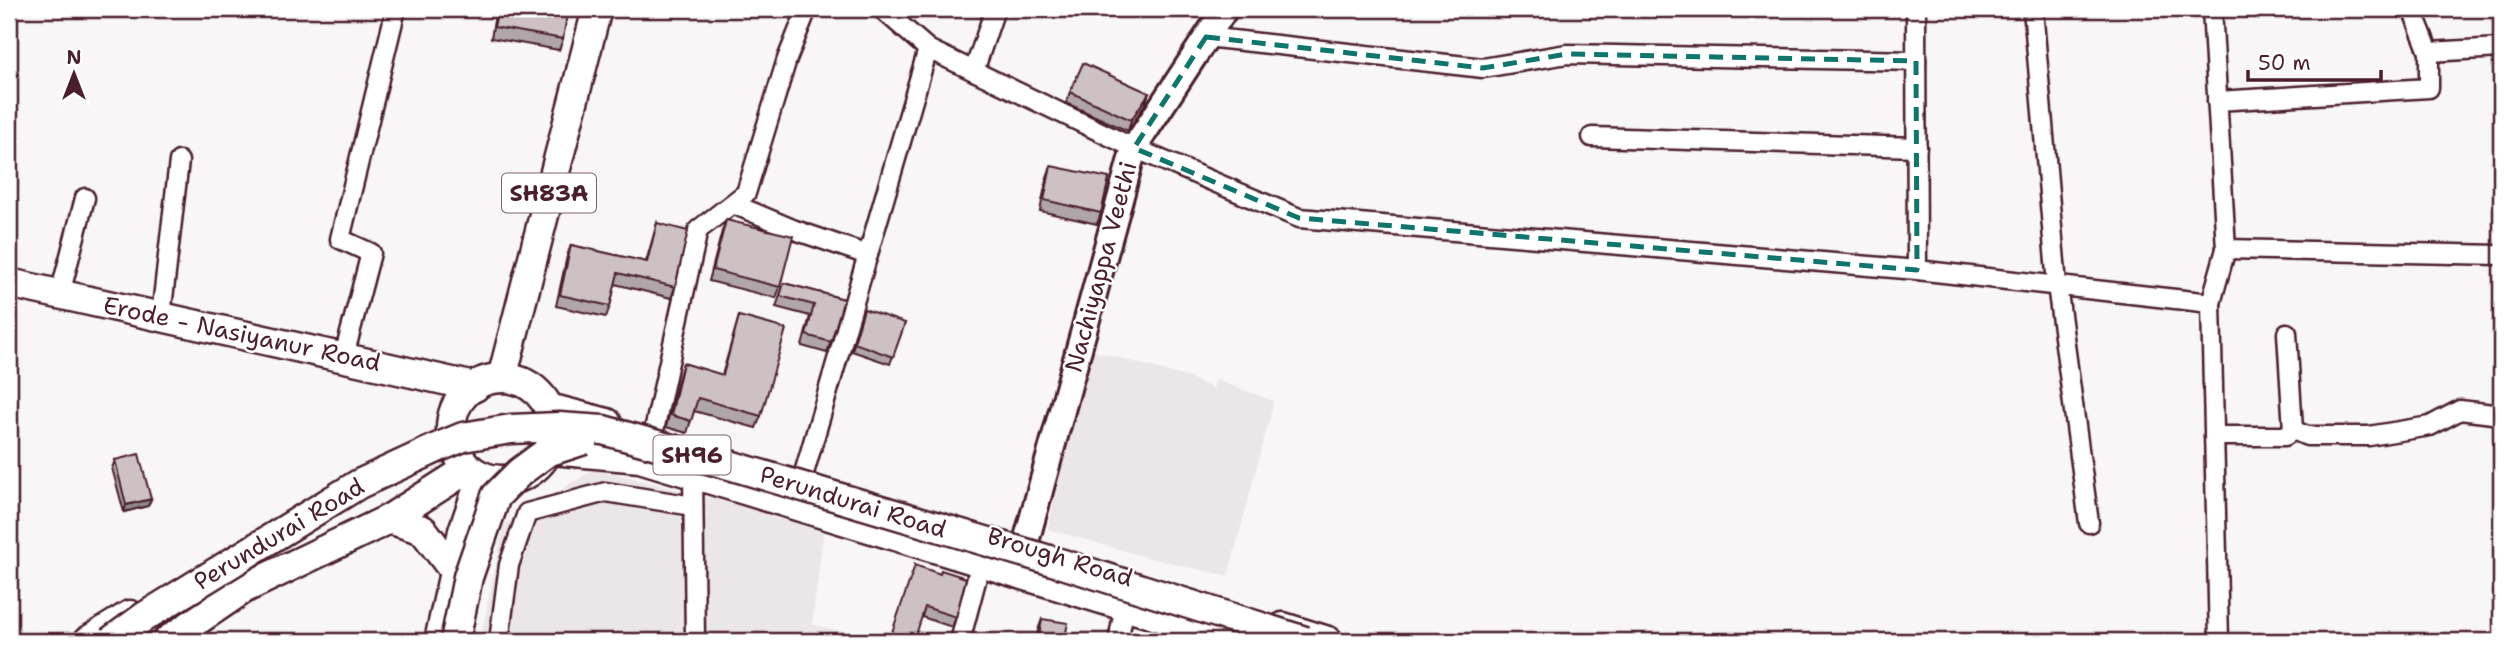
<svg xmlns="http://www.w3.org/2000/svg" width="2510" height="650" font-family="'Shantell Sans',sans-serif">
	<rect width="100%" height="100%" fill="#f8f6f7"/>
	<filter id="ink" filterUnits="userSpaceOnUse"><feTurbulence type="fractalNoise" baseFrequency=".0143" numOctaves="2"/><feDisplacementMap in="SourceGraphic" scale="14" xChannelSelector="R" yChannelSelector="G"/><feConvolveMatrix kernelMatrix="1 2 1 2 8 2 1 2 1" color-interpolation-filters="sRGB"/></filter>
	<g filter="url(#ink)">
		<!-- built -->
		<g fill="#ebe6e8">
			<path d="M1092,350L1189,378L1213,388L1216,380L1274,401L1228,576L1146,557L1048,529L1070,432Z"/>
			<path d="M593,470L613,473L824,527L812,624L876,641H480L504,524Z"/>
		</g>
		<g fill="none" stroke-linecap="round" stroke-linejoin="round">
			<!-- street casing -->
			<g stroke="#4a1f2b" stroke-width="23">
				<g id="street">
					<path d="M882,9L928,49L1134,148L1299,218L1917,270"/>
					<path d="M1916,9L1917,270L2211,303L2219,641"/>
					<path d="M2033,9L2057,285L2089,523"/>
					<path d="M2412,9L2429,52L2501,48"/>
					<path d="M1206,37L1483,68L1567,54L1916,61"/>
					<path d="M974,71L995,9"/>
					<path d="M2217,101L2429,88V52"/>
					<path d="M1592,137L1917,147"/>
					<path d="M733,204L795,230L868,255"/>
					<path d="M2226,249L2501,255"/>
					<path d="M60,294L85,198"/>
					<path d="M2211,303L2226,249L2212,9"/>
					<path d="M161,316L179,161"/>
					<path d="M2287,333L2293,430"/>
					<path d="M344,356L371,253L340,239L395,13"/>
					<path d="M2293,430L2307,436H2369L2430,426L2460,410L2501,415"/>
					<path d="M653,435L698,230L746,193L787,59L807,9"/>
					<path d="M2214,436H2285L2293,430"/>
					<path d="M693,474L695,641"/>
					<path d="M802,480L928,49"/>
					<path d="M499,641L509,565L527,513L606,492L693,506"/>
					<path d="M960,641L981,562"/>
					<path d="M1118,641L1125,606"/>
				</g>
			</g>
			<!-- secondary casing -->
			<g stroke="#4a1f2b" stroke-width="30">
				<path id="secondary" d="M1018,571L1134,148L1225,9"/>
			</g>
			<!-- primary casing -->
			<g stroke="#4a1f2b" stroke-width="33">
				<g id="primary">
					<path d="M9,283L475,387"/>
					<path d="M502,378L597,9"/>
					<circle cx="502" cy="429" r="51"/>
					<path d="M549,408L607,423"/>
					<path d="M552,450L640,458L1239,641"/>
					<path d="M389,519L423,530L454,571"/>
					<path d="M1283,627L1328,641"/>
					<path d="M88,641L130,615"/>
					<path d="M167,641L245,588L389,519L469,468"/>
					<path d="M439,641L463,531L482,476"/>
				</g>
			</g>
			<!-- street -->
			<use href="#street" stroke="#fff" stroke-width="18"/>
			<!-- secondary -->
			<use href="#secondary" stroke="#fff" stroke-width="24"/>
			<!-- primary -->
			<use href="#primary" stroke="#fff" stroke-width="28"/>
			<!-- primary-bridge casing -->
			<g stroke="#4a1f2b" stroke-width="33" stroke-linecap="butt">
				<g id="primary-bridge">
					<path d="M111,641L144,617L359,484L439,447L463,437L511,429L559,427L603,430L726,464L1066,565L1305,641"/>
					<path d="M455,641L468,577L496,496L520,472L547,452L584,440"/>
				</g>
			</g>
			<!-- primary-bridge -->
			<use href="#primary-bridge" stroke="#fff" stroke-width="28"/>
		</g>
		<!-- wall -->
		<g fill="#b0a6a9" stroke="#4a1f2b" stroke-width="2">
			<path d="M496,9H566L563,39L559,50L491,38Z"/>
			<path d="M1070,92L1149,93L1145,104L1128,131L1066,103Z"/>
			<path d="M1051,166L1101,213L1097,224L1040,211L1047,177Z"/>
			<path d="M726,220L780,287L776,298L709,281L722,231Z"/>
			<path d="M657,223L675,287L671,298L615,284L610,306L606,317L556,306L567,256L571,245L646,262Z"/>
			<path d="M784,283L844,299L827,353L802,346L810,316L776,307Z"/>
			<path d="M739,316L761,416L756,428L694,411L687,433L666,427L679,376L683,363L722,375Z"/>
			<path d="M862,316L905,323L890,364L852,351Z"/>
			<path d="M115,460L151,499L148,506L124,512L112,468Z"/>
			<path d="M915,565L956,617L952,627L922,617Z"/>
			<path d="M1042,619L1065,637L1085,641H1036L1038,630Z"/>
		</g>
		<!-- shaded-wall -->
		<g fill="#908789" stroke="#4a1f2b" stroke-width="2">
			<path d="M1149,93L1145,104L1128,131L1131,120Z"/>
			<path d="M151,499L148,506L124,512L126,505Z"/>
		</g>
		<!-- building -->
		<g fill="#cdc1c4" stroke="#4a1f2b" stroke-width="2">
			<path d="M498,9H568L563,39L494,27Z"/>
			<path d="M1083,63L1149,93L1131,120L1070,92Z"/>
			<path d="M1051,166L1109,178L1101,213L1044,200Z"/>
			<path d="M726,220L793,236L780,287L713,270Z"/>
			<path d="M657,223L688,231L675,287L618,273L610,306L560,295L571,245L647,262Z"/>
			<path d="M784,283L844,299L831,342L806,335L814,305L780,296Z"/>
			<path d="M864,309L905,323L893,357L854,343Z"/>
			<path d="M739,316L786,329L761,416L698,398L691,421L671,415L683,363L723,375Z"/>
			<path d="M139,454L151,499L126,505L115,460Z"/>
			<path d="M915,565L940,574L941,570L966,578L956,617L925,607L914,641H889Z"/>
			<path d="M9,609L16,641H9Z"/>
			<path d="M1042,619L1068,623L1065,637L1085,641H1038Z"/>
		</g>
	</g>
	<!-- marked area -->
	<path fill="none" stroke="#0f766e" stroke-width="5" stroke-dasharray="14 9" stroke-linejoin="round" d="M1206,37L1483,68L1567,54L1916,61L1917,270L1299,218L1134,148Z"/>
	<g text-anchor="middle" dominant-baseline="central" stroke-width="5" stroke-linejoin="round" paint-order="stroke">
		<!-- shield labels -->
		<g fill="#fff" stroke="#80626b" stroke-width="2">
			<rect x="502" y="173.5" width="94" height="39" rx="5"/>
			<rect x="653.5" y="435.5" width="77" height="39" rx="5"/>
		</g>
		<g font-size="23" font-weight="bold" fill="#4a1f2b">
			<text x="549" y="193">SH83A</text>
			<text x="692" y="455">SH96</text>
		</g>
		<!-- street labels -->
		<g font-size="24" fill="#4a1f2b" stroke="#fff">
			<text transform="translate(1101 267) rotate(-75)">Nachiyappa Veethi</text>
			<text transform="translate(242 334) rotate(12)">Erode - Nasiyanur Road</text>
			<text transform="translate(853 502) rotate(17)">Perundurai Road</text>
			<text transform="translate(279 534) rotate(-31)">Perundurai Road</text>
			<text transform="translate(1060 557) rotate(17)">Brough Road</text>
		</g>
	</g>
	<!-- margin -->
	<rect width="2510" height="650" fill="none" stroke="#fff" stroke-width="35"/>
	<rect x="18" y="18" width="2475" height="615" fill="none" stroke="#4a1f2b" stroke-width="2.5" filter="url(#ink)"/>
	<!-- north arrow -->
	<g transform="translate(74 74)" stroke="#ffffff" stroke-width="5" paint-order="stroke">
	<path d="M0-5L12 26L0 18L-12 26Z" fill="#4a1f2b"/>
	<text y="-10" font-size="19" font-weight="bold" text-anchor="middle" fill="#4a1f2b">N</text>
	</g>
	<!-- scale -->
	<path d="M2248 70v10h133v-10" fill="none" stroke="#4a1f2b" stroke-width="3.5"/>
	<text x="2258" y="70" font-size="21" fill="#4a1f2b" stroke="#ffffff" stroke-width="5" paint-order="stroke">50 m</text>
</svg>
